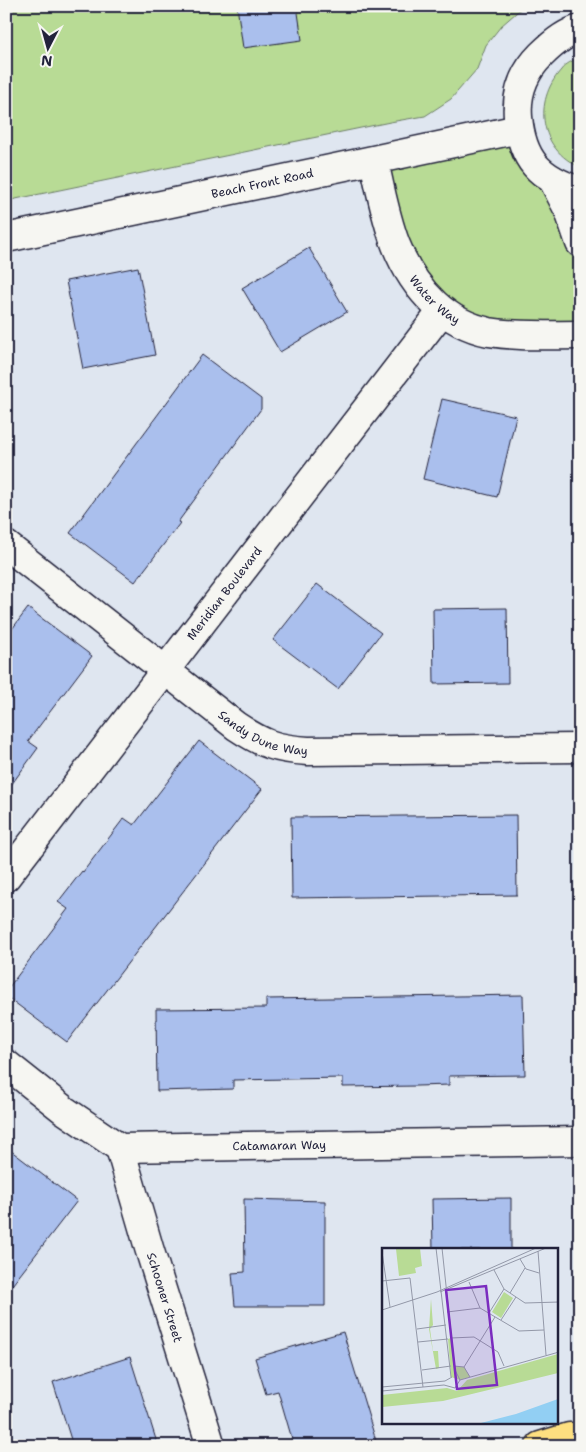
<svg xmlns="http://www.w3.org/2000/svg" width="586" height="1452" font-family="'Shantell Sans',sans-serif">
	<rect width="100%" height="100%" fill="#dfe6f0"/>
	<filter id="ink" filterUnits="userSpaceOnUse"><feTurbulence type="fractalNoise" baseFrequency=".02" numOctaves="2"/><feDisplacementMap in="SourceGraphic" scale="10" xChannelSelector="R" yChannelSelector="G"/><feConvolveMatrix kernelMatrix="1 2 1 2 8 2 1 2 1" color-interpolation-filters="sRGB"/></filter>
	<g filter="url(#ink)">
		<!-- green -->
		<g fill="#b8db95" stroke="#6d7e68">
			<path d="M6,6H524L501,26L486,45L477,69L451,99L425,116L390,122L6,201Z"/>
			<path d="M580,57V167C539,149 533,102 561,70C565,64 574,60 580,57Z"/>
			<path d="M521,140L580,191V335H519L431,300L374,161Z"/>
		</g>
		<!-- building -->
		<g fill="#aabfed" stroke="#22223b">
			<path d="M237,6H297L302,40L243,48Z"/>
			<path d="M309,248L347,312L280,352L242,288Z"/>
			<path d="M138,267L155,355L83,369L66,281Z"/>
			<path d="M202,355L261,399V409L178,522L180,523L135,582L70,533Z"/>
			<path d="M442,399L516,416L497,497L423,479Z"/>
			<path d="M317,584L381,633L338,689L273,640Z"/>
			<path d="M28,608L92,656L28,741L38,748L6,792V637Z"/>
			<path d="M507,608L508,683L434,684L433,609Z"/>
			<path d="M199,741L262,789L67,1042L6,996V991L68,909L58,902L82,871L83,872L124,818L134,825Z"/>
			<path d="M516,815L517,895L292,898L291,817Z"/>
			<path d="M523,995L525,1075L449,1076V1085L417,1086L343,1087V1078L233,1080V1089L157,1091L156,1009L266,1008V999Z"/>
			<path d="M6,1147L77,1201L6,1293Z"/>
			<path d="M511,1198V1250H433L432,1199Z"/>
			<path d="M244,1199L325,1201V1306H235L232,1273L245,1272Z"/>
			<path d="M343,1332L376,1441L360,1446H294L278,1391L266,1394L255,1358Z"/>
			<path d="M130,1357L158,1446H73L53,1382Z"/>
		</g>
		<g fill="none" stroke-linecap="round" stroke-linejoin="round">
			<!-- minor casing -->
			<g stroke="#22223b" stroke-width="31">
				<g id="minor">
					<path d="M580,29C565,33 552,44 541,55C524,72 516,92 518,117C522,160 539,178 580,191"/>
					<path id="s1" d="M374,161C386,215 393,264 435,304C450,318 469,328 489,332C519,337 550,335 580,335"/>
					<path d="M553,180L569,211L580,243"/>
					<path id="s2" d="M6,238L519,129"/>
					<path id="s3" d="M6,545L236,726C263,744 276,749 308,751L580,748"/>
					<path id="s4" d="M6,877L442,311"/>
					<path id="s5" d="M6,1064L64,1110L120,1148L580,1141"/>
					<path id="s6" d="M120,1148L149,1248L211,1446"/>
				</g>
			</g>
			<!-- major casing -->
			<g stroke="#22223b" stroke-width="31">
				<path id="major" d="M540,1446L569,1437H580"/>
			</g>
			<!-- minor -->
			<use href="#minor" stroke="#f6f6f2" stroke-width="28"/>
			<!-- major -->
			<use href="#major" stroke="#fddf80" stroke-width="28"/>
		</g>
	</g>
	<g text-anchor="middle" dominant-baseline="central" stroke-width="4.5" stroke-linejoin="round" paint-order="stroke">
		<!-- street labels -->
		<g font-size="12" fill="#22223b" stroke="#f6f6f2">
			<text stroke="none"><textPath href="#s2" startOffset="262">Beach Front Road</textPath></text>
			<text stroke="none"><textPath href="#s1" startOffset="155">Water Way</textPath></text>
			<text stroke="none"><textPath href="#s4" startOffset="358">Meridian Boulevard</textPath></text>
			<text stroke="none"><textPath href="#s3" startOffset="321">Sandy Dune Way</textPath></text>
			<text stroke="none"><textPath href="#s5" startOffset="301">Catamaran Way</textPath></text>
			<text stroke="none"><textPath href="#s6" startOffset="156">Schooner Street</textPath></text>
		</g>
	</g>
	<!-- overview -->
	<g transform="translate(382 1248)">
		<rect width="176" height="176" fill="#dfe6f0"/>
		<path d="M38,0L40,18L33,20L34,25L17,28L14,1ZM122,44L131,50L119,70L110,64ZM49,51L51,77L48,81L51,103H56L57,120L54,121L47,81ZM69,90L72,118L82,119L88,129L78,132L69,129L66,91ZM176,106V125L61,153L0,159V147L65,140L75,143L85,132Z" fill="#b8db95"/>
		<path d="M176,151V176H95L134,166Z" fill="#92cff3"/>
		<path fill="none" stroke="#9398a8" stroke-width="1" d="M54,0L69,129M60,0L73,122L78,132M156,3L164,107M0,4L8,59M138,11L144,21L157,25M112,22L122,41L143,55L177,54M0,33L28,30L41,139M87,34L98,60M58,44L164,0M128,45L143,20M0,62L55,44L154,0M65,64L98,60L137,83L162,82M107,65L122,41M119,72L134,49M35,81L64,77M69,90L92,89L116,104L122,118M36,94L66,91M72,118L82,119L88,129M82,119L113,69M40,122L69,118M78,132L177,104M0,139L63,133L70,129M0,143L62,137L73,140L78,132"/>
		<path fill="#7b2cbf" fill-opacity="0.15" stroke="#7b2cbf" stroke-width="2.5" d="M104,38L115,137L75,141L64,42Z"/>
		<rect width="176" height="176" fill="none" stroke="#22223b" stroke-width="2.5"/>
	</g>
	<!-- margin -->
	<rect width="586" height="1452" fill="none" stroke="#f6f6f2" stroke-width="25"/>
	<rect x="12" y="12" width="561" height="1427" fill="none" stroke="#22223b" stroke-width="2" filter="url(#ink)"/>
	<!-- north arrow -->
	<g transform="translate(48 48) rotate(186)" stroke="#f6f6f2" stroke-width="4" paint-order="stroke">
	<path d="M0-4L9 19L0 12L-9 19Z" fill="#22223b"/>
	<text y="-8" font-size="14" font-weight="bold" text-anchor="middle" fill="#22223b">N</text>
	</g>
</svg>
